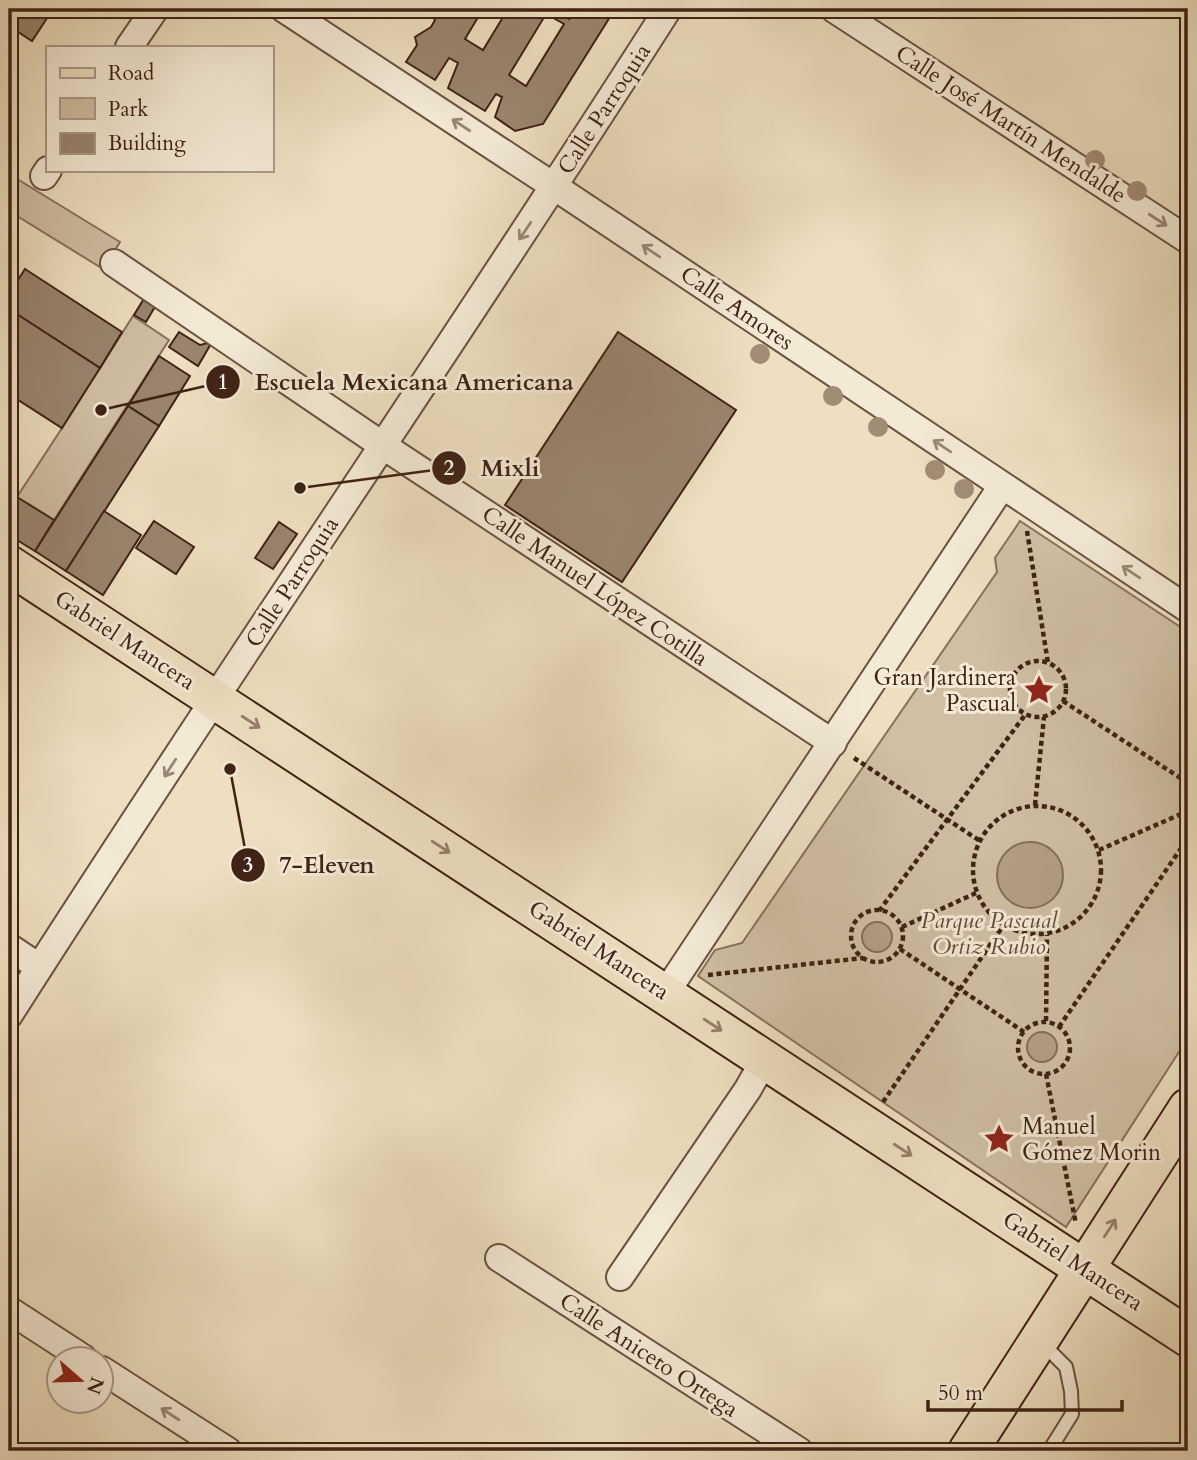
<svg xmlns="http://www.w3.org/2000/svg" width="1197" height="1460" font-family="Cardo,serif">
	<rect width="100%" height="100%" fill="#eddfc0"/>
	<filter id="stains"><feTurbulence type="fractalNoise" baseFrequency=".00286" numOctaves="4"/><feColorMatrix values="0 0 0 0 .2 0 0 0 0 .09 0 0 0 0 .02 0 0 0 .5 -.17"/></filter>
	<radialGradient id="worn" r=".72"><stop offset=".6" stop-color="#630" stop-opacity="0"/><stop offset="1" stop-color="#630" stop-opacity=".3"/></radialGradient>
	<!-- green -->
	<g fill="#cfbfa3" stroke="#87705c" stroke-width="2">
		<path d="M9,174L120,242L103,269L9,211Z"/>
		<path d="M9,310L100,368L133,316L169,340L54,520L17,497L62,428L9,394Z"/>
		<path d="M1020,521L1188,632V1038L1066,1227L698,976L715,950L742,943L997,572L995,558Z"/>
	</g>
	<!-- water -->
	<g fill="#b29f86" stroke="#846d59" stroke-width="2">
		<circle cx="1030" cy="875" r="33"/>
		<circle cx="877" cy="937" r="15"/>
		<circle cx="1042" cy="1047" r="15"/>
	</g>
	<!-- building -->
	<g fill="#99846e" stroke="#3f2215" stroke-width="2" fill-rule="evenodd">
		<path d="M9,9H53L32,41L9,26Z"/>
		<path d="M439,9H483L465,39L483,50L508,9H554L569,19L575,9H615L543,124L515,131L495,117L502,97L496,94L485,111L448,88L458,63L449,58L435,80L406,62L417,45L415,37L431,27L435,20L431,13ZM546,14L564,24L526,86L509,75Z"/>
		<path d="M9,54L18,60L9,74Z"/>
		<path d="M25,269L122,332L100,368L9,309V294Z"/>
		<path d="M145,297L156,305L146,322L134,315Z"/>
		<path d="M9,309L100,368L62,428L9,394Z"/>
		<path d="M179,332L200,345L212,342L198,366L169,347Z"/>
		<path d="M618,332L736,410L622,582L505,505Z"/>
		<path d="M159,356L190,376L159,426L128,406Z"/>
		<path d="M128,406L159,426L66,571L35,551Z"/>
		<path d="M17,497L54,520L35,551L9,535V510Z"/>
		<path d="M104,511L141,535L103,595L66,571Z"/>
		<path d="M154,521L194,547L176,574L136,548Z"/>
		<path d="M279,522L297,534L273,569L255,558Z"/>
	</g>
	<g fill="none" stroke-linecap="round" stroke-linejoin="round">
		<!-- service casing -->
		<g stroke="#6a5140" stroke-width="16">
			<path id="service" d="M1041,1342L1066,1367L1071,1391L1072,1414L1049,1451"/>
		</g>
		<!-- minor casing -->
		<g stroke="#6a5140" stroke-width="30">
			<g id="minor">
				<path d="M284,9L555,187L1188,609"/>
				<path d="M834,9L1188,240"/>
				<path d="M129,47L155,9"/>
				<path d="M44,176L48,170"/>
				<path d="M114,263L382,445L833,743"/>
				<path d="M9,947L39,967"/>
				<path d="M665,994L1002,486"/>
				<path d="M9,1015C224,677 453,347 668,9"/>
				<path d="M499,1258L799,1451"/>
				<path d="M620,1277L748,1089L765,1059"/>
				<path d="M9,1310L83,1358"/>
				<path d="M102,1370L228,1451"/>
			</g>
		</g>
		<!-- primary casing -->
		<g stroke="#3f2215" stroke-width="42">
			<g id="primary">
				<path d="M9,565L1188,1337"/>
				<path d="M968,1451L1188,1108"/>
			</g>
		</g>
		<!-- path -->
		<g stroke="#3f2215" stroke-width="4.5" stroke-dasharray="5 3.5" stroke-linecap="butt">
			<path d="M1027,531L1048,663"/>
			<circle cx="1038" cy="689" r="28"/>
			<path d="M1063,701L1188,783"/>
			<path d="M854,758L980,841"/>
			<path d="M1188,798V805"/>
			<path d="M1035,805L1044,717"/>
			<circle cx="1037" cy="870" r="64"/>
			<path d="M1099,850L1188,811"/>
			<circle cx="877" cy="936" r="26"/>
			<path d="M879,911L1025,715"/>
			<path d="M902,927L976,893"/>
			<path d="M900,949L1024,1032"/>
			<path d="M708,975L863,958"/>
			<path d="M1046,1021L1047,935"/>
			<circle cx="1044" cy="1048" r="26"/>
			<path d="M1059,1027L1188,838"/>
			<path d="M1046,1074L1076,1224"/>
			<path d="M883,1102L1003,926"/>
		</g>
		<!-- service -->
		<use href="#service" stroke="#f3ead6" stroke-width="12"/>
		<!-- minor -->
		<use href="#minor" stroke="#f3ead6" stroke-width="26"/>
		<!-- primary -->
		<use href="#primary" stroke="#eddfc0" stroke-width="38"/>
	</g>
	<!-- trees -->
	<g fill="#a18c75">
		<circle cx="1095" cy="160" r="10"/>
		<circle cx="1137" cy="191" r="10"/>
		<circle cx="760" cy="354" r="10"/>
		<circle cx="833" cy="396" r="10"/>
		<circle cx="878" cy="427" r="10"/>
		<circle cx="935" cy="470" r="10"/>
		<circle cx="964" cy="489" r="10"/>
	</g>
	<!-- one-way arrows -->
	<defs><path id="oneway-shaft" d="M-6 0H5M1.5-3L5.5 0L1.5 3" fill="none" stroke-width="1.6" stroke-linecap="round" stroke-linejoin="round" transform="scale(1.75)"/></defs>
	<g stroke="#998676">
		<use href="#oneway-shaft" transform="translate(461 125) rotate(-147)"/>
		<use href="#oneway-shaft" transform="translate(1158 220) rotate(33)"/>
		<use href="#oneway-shaft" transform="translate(525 231) rotate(124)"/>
		<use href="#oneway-shaft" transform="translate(651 251) rotate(-146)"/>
		<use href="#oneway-shaft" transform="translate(942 446) rotate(-146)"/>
		<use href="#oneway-shaft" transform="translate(1131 572) rotate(-146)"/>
		<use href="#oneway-shaft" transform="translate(170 768) rotate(123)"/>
		<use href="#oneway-shaft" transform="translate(170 1414) rotate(-147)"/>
	</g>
	<g stroke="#96806a">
		<use href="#oneway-shaft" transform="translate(251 722) rotate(33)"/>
		<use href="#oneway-shaft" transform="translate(441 847) rotate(33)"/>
		<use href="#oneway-shaft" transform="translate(713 1025) rotate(33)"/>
		<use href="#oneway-shaft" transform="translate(903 1150) rotate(33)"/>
		<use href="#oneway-shaft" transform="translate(1110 1228) rotate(-57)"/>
	</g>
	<!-- icons -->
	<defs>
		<g id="sight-bare" transform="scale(2.415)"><path d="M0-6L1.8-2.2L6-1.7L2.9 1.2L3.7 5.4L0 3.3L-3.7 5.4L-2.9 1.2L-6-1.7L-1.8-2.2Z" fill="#8f2418" stroke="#f3ead6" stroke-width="2.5" paint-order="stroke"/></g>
	</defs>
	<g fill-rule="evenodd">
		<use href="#sight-bare" x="1039" y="690"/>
		<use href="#sight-bare" x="999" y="1139"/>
	</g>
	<g text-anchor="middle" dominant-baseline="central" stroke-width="6" stroke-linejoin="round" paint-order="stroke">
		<!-- street labels -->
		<g font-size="23" fill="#3f2215" stroke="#f3ead6">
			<text transform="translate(604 109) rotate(-57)">Calle Parroquia</text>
			<text transform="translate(1011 124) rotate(33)">Calle José Martín Mendalde</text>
			<text transform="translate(737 308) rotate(34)">Calle Amores</text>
			<text transform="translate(292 582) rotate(-57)">Calle Parroquia</text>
			<text transform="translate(595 586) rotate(34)">Calle Manuel López Cotilla</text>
			<text transform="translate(125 640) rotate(33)">Gabriel Mancera</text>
			<text transform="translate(599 950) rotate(33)">Gabriel Mancera</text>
			<text transform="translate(1073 1261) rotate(33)">Gabriel Mancera</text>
			<text transform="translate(649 1355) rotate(33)">Calle Aniceto Ortega</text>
		</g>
		<!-- poi labels -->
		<g font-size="23" fill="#3f2215" stroke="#f3ead6" text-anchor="end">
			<text x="1016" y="677">Gran Jardinera<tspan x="1016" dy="26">Pascual</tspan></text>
			<text x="1022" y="1126" text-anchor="start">Manuel<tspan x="1022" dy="26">Gómez Morin</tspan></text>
		</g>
		<!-- park labels -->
		<g font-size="23" font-style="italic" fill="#634938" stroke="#f3ead6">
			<text x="989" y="920">Parque Pascual<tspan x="989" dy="26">Ortiz Rubio</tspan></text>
		</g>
	</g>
	<!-- callouts -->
	<path fill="none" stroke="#3f2215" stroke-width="2.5" d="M101 410L223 382M300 488L449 468M230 769L248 865"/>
	<g fill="#3f2215" stroke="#f3ead6" stroke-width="2.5">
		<circle cx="101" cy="410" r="7"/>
		<circle cx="300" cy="488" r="7"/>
		<circle cx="230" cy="769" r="7"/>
		<circle cx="223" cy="382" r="18"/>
		<circle cx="449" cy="468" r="18"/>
		<circle cx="248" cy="865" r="18"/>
	</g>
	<g font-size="21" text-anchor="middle" font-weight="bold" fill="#fff">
		<text x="223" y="389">1</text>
		<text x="449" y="475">2</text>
		<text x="248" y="872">3</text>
	</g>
	<g font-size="24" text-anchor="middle" font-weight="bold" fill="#3f2215" stroke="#f3ead6" stroke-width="6" stroke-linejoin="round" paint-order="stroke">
		<text x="414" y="390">Escuela Mexicana Americana</text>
		<text x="510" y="476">Mixli</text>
		<text x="327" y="873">7-Eleven</text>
	</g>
	<!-- margin -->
	<rect width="1197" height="1460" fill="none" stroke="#eddfc0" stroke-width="35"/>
	<rect x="10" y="10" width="1176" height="1439" fill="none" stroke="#3f2215" stroke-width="3.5"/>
	<rect x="18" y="18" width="1162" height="1425" fill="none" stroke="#3f2215" stroke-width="2"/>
	<!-- legend -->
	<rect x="46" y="46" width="228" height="126" fill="#f3ead6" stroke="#ab9a89" stroke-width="2"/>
	<rect x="60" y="68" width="35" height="10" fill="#eddfc0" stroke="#ab9a89" stroke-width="2"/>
	<text x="108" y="80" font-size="21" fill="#3f2215">Road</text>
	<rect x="60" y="98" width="35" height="21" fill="#cfbfa3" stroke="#ab9a89" stroke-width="2"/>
	<text x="108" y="116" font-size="21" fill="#3f2215">Park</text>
	<rect x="60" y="133" width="35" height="21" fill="#99846e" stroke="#ab9a89" stroke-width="2"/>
	<text x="108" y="150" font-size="21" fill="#3f2215">Building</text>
	<!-- north arrow -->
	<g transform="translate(80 1380) rotate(110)"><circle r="33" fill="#f3ead6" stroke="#ab9a89" stroke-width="2"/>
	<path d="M0-5L12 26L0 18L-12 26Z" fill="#8f2418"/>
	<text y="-10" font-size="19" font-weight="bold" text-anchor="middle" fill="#3f2215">N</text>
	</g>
	<!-- scale -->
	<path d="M928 1400v10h194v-10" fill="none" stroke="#3f2215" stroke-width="3.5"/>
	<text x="938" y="1400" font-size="21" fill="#3f2215" stroke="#f3ead6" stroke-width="5" paint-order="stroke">50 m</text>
	<rect width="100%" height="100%" filter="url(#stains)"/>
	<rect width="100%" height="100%" fill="url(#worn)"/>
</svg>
